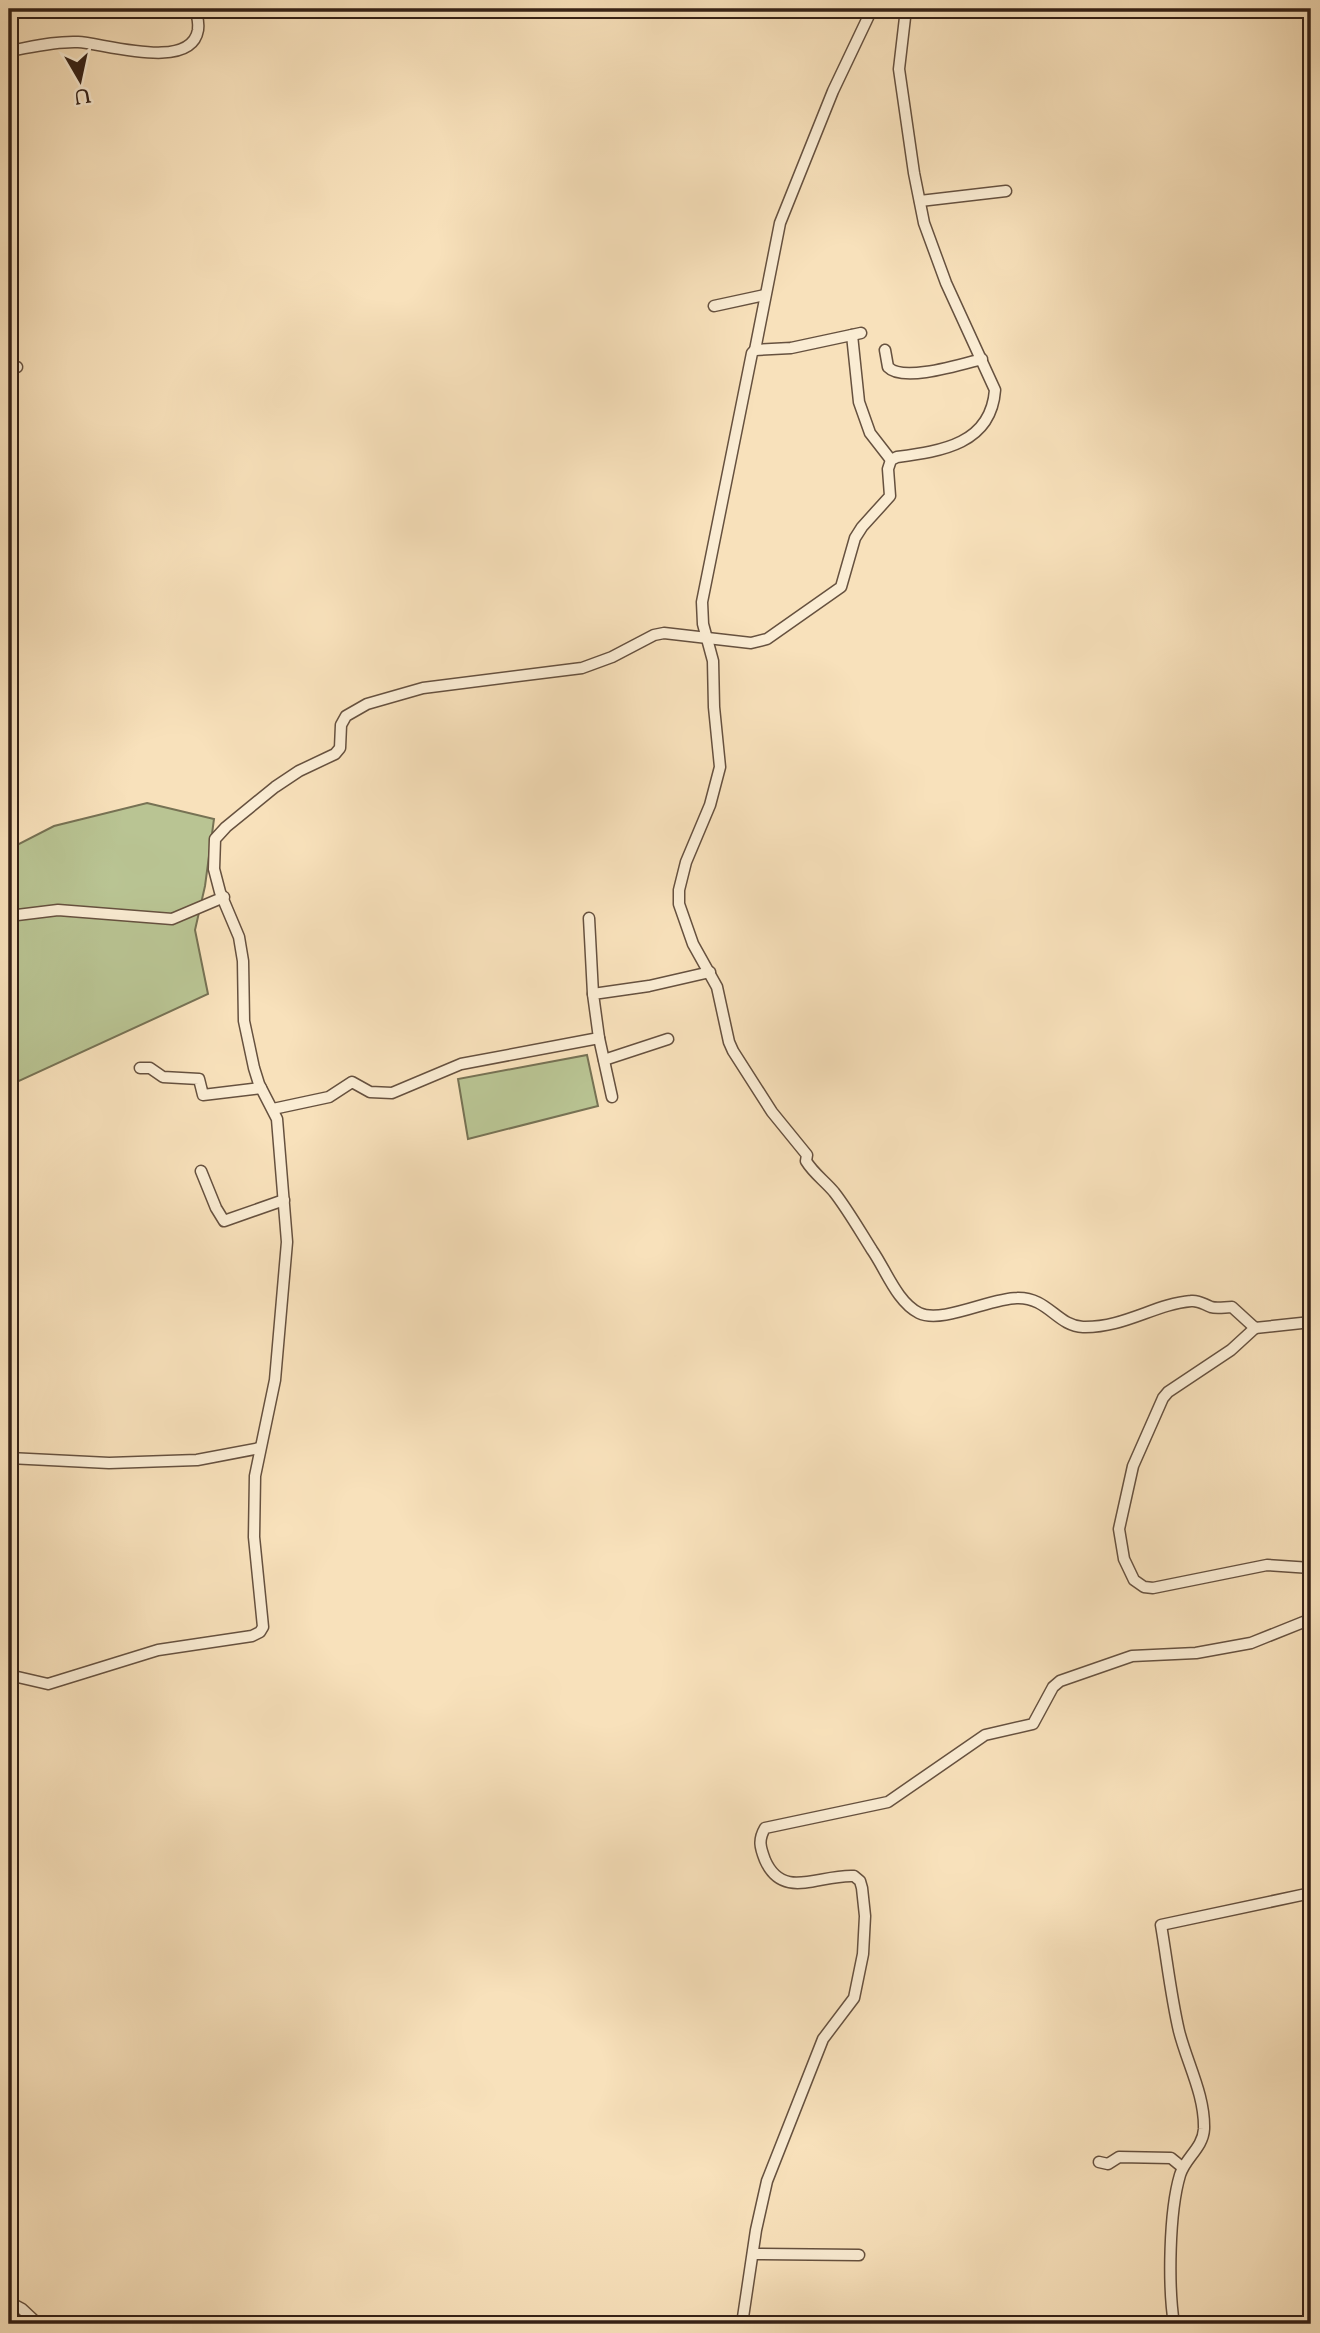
<svg xmlns="http://www.w3.org/2000/svg" width="1320" height="2333" font-family="'Sorts Mill Goudy',serif">
	<rect width="100%" height="100%" fill="#f8e1bb"/>
	<filter id="stains"><feTurbulence type="fractalNoise" baseFrequency=".00286" numOctaves="4"/><feColorMatrix values="0 0 0 0 .2 0 0 0 0 .09 0 0 0 0 .02 0 0 0 .5 -.17"/></filter>
	<radialGradient id="worn" r=".72"><stop offset=".6" stop-color="#630" stop-opacity="0"/><stop offset="1" stop-color="#630" stop-opacity=".3"/></radialGradient>
	<!-- green -->
	<g fill="#b9c493" stroke="#777254" stroke-width="2">
		<path d="M147,803L214,819L205,886L195,930L208,994L19,1081L9,1076V849L54,826Z"/>
		<path d="M587,1055L598,1106L468,1139L458,1079Z"/>
	</g>
	<g fill="none" stroke-linecap="round" stroke-linejoin="round">
		<!-- minor casing -->
		<g stroke="#66513f" stroke-width="13">
			<g id="minor">
				<path d="M9,51C32,47 55,41 78,42C103,43 191,72 198,30C199,23 197,15 195,9"/>
				<path d="M920,201L1006,191"/>
				<path d="M714,306L765,295"/>
				<path d="M861,333L791,348L755,350L752,353L702,602L703,624L713,661L714,707L720,767L710,805L686,862L679,890V904L693,944L717,987L729,1042L733,1051L772,1112L807,1155L806,1161C814,1174 825,1181 834,1192C848,1210 860,1231 872,1250C886,1270 897,1302 919,1313C942,1324 991,1298 1017,1298C1048,1297 1057,1326 1083,1327C1124,1328 1155,1304 1191,1301C1199,1300 1203,1304 1211,1307C1217,1309 1225,1307 1232,1307L1255,1328L1311,1322"/>
				<path d="M852,335L859,402L870,433L891,460"/>
				<path d="M755,350L780,223L833,91L872,9"/>
				<path d="M885,350L888,367C903,383 962,364 982,359"/>
				<path d="M9,365L17,367"/>
				<path d="M9,916L58,910L172,919L224,897"/>
				<path d="M589,918L593,994"/>
				<path d="M599,1038L612,1097"/>
				<path d="M604,1060L668,1039"/>
				<path d="M140,1068H150L163,1077L199,1079L203,1095L261,1088"/>
				<path d="M273,1109L329,1097L352,1082L370,1092L392,1093L461,1064L599,1038L593,994L649,986L710,972"/>
				<path d="M201,1171L216,1208L224,1221L284,1200"/>
				<path d="M1255,1328L1231,1350L1168,1392L1163,1398L1133,1466L1119,1529L1124,1559L1134,1580L1144,1587L1153,1588L1267,1565L1311,1568"/>
				<path d="M9,1458L109,1463L197,1460L260,1448"/>
				<path d="M9,1675L48,1684L158,1650L252,1636L260,1632L263,1627L254,1537L255,1476L275,1380L287,1242L277,1119L259,1084L254,1068L244,1021L243,961L239,937L220,892L214,869L215,839L226,827L275,787L299,771L335,754L340,748L341,725L346,716L367,704L423,688L582,668L612,657L654,635L664,633L751,643L767,639L841,587L855,538L862,527L890,496L888,469L891,460L897,457C942,451 991,444 995,390L946,283L924,223L914,173L899,69L906,9"/>
				<path d="M1099,2162L1108,2164L1119,2157L1171,2158L1182,2167"/>
				<path d="M753,2254L859,2255"/>
				<path d="M9,2302L22,2309L38,2324"/>
				<path d="M742,2324L756,2230L767,2181L823,2039L854,1998L863,1954L865,1916L862,1888L860,1881L854,1876C819,1874 783,1901 765,1860C760,1847 758,1840 765,1828L888,1802L985,1735L1033,1724L1053,1687L1060,1681L1132,1656L1196,1653L1251,1643L1311,1619"/>
				<path d="M1174,2324C1168,2286 1169,2212 1180,2175C1185,2158 1203,2148 1204,2129C1205,2095 1187,2063 1179,2031C1171,1997 1167,1960 1161,1925L1311,1893"/>
			</g>
		</g>
		<!-- minor -->
		<use href="#minor" stroke="#faecd3" stroke-width="10"/>
	</g>
	<!-- margin -->
	<rect width="1320" height="2333" fill="none" stroke="#f8e1bb" stroke-width="35"/>
	<rect x="10" y="10" width="1299" height="2312" fill="none" stroke="#352116" stroke-width="3.5"/>
	<rect x="18" y="18" width="1285" height="2298" fill="none" stroke="#352116" stroke-width="2"/>
	<!-- north arrow -->
	<g transform="translate(80 80) rotate(171)" stroke="#faecd3" stroke-width="5" paint-order="stroke">
	<path d="M0-5L12 26L0 18L-12 26Z" fill="#352116"/>
	<text y="-10" font-size="19" font-weight="bold" text-anchor="middle" fill="#352116">U</text>
	</g>
	<rect width="100%" height="100%" filter="url(#stains)"/>
	<rect width="100%" height="100%" fill="url(#worn)"/>
</svg>
